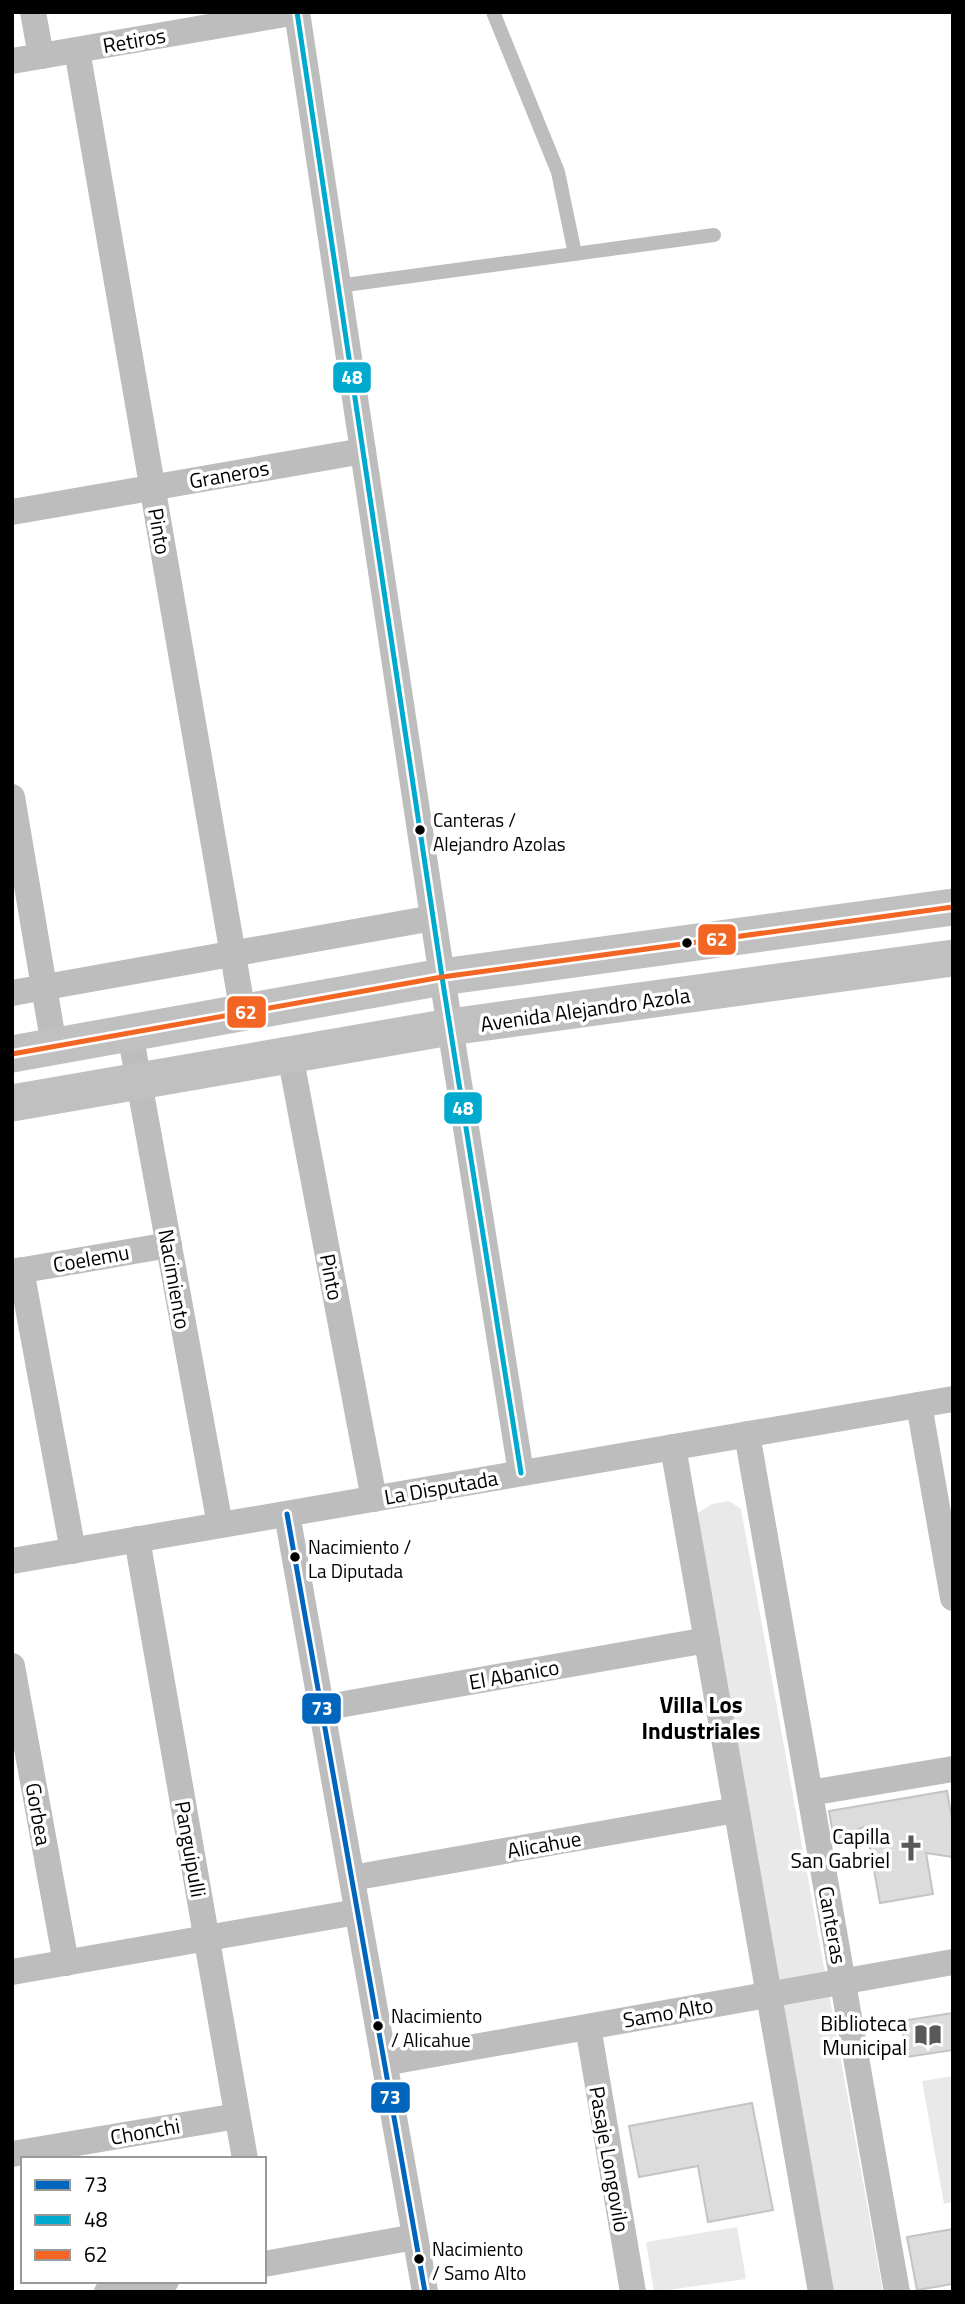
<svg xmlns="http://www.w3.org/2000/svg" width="965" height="2304" font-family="'Titillium Web',sans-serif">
	<rect width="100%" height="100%" fill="#fff"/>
	<!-- green -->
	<g fill="#e9e9e9">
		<path d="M729,1501L741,1509L883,2292H834L696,1514L712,1504Z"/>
		<path d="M953,2076V2202L944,2204L922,2081Z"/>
		<path d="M737,2227L746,2279L654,2292L646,2242Z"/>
	</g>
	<!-- building -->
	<g fill="#dcdcdc" stroke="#c4c4c4" stroke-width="2">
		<path d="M947,1791L953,1825V1857L926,1853L933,1894L880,1903L866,1826L834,1840L829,1811Z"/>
		<path d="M953,2013V2050L906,2057L901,2021Z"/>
		<path d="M752,2103L773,2210L708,2222L698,2166L639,2177L629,2126Z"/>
		<path d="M953,2229V2284L917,2290L907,2237Z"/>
	</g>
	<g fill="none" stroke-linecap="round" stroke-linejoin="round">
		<!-- lane -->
		<g stroke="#bdbdbd" stroke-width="14">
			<path d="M493,12L558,172L575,254"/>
			<path d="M338,286L714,235"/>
		</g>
		<!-- street -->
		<g stroke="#bdbdbd" stroke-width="26">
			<path d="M33,12L41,56"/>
			<path d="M297,12L442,977L521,1473"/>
			<path d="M77,50L243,1013"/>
			<path d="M12,61L297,12"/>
			<path d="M12,512L363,451"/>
			<path d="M12,797L54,1046"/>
			<path d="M12,993L433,918"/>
			<path d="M130,1033L220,1525"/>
			<path d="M290,1055L374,1499"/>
			<path d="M21,1270L73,1551"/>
			<path d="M12,1272L169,1245"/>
			<path d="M919,1405L953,1598"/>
			<path d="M747,1434L897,2292"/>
			<path d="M673,1447L821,2292"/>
			<path d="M287,1514L425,2292"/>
			<path d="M137,1539L245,2159"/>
			<path d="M12,1561L953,1399"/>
			<path d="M12,1666L66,1963"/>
			<path d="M322,1708L707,1640"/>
			<path d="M810,1793L953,1769"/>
			<path d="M352,1878L736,1810"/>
			<path d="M12,1972L357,1912"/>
			<path d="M588,2027L633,2292"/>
			<path d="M384,2063L953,1962"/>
			<path d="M12,2154L237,2116"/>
			<path d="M264,2264L415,2237"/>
			<path d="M107,2292L166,2281"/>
		</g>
		<!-- secondary -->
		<g stroke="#c0c0c0" stroke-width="37">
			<path d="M12,1054L442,977L953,907"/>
			<path d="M12,1103L450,1027L953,958"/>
		</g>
		<!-- bus-1 casing -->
		<g stroke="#fff" stroke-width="10">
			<path id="bus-1" d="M287,1514L425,2292"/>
		</g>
		<!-- bus-2 casing -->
		<g stroke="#fff" stroke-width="10">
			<path id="bus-2" d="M297,12L442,977L521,1473"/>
		</g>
		<!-- bus-3 casing -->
		<g stroke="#fff" stroke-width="10">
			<path id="bus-3" d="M12,1054L442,977L953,907"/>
		</g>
		<!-- bus-1 -->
		<use href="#bus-1" stroke="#0065bd" stroke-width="5"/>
		<!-- bus-2 -->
		<use href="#bus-2" stroke="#00a9ce" stroke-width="5"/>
		<!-- bus-3 -->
		<use href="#bus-3" stroke="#f26522" stroke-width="5"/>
	</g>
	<!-- icons -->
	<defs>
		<g id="church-bare" transform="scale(2.1)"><path d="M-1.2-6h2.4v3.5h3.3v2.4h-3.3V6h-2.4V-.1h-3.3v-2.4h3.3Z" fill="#595959" stroke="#fff" stroke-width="2.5" paint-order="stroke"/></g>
		<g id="library-bare" transform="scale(2.1)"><path d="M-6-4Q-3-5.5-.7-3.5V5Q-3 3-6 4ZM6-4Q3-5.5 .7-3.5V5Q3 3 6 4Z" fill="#595959" stroke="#fff" stroke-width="2.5" paint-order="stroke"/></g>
	</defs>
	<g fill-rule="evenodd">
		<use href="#church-bare" x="911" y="1848"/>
		<use href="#library-bare" x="928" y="2035"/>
	</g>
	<!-- markers -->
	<g fill="#000" stroke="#fff" stroke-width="2.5">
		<circle cx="420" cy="830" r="6"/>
		<circle cx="687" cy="943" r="6"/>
		<circle cx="295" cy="1557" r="6"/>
		<circle cx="378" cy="2026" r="6"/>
		<circle cx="419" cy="2259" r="6"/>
	</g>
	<g text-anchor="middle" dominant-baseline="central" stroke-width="7" stroke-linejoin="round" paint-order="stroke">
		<!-- bus labels -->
		<g font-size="19" fill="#000" stroke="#fff" text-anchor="start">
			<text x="433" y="819">Canteras /<tspan x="433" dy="24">Alejandro Azolas</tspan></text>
			<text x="308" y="1546">Nacimiento /<tspan x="308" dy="24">La Diputada</tspan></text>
			<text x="391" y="2015">Nacimiento<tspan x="391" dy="24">/ Alicahue</tspan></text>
			<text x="432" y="2248">Nacimiento<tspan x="432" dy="24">/ Samo Alto</tspan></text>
		</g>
		<!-- street labels -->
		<g font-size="21" fill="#000" stroke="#fff">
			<text transform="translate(134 40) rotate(-10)">Retiros</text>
			<text transform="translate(229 474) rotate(-10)">Graneros</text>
			<text transform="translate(160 531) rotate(80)">Pinto</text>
			<text transform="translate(585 1009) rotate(-8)">Avenida Alejandro Azola</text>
			<text transform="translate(91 1258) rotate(-10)">Coelemu</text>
			<text transform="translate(332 1277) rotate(79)">Pinto</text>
			<text transform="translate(175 1279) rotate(80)">Nacimiento</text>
			<text transform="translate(441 1487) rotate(-10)">La Disputada</text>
			<text transform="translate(514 1674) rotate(-10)">El Abanico</text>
			<text transform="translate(39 1814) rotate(80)">Gorbea</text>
			<text transform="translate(544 1844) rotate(-10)">Alicahue</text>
			<text transform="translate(191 1849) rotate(80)">Panguipulli</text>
			<text transform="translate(833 1925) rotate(80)">Canteras</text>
			<text transform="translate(668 2012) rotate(-10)">Samo Alto</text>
			<text transform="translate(145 2131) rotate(-10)">Chonchi</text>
			<text transform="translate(610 2159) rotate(80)">Pasaje Longovilo</text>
		</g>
		<!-- poi labels -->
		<g font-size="21" fill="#000" stroke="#fff" text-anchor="end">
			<text x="890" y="1836">Capilla<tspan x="890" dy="24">San Gabriel</tspan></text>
			<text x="907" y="2023">Biblioteca<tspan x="907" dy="24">Municipal</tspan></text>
		</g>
		<!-- neighbourhood labels -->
		<g font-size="23" font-weight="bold" fill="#000" stroke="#fff">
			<text x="701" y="1704">Villa Los<tspan x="701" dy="26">Industriales</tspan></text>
		</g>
	</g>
	<g stroke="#fff" stroke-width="2.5">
		<rect x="332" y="361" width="40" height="33" rx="7" fill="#00a9ce"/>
		<rect x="697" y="923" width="40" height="33" rx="7" fill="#f26522"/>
		<rect x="226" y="995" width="41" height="34" rx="7" fill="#f26522"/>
		<rect x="443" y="1091" width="40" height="34" rx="7" fill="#00a9ce"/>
		<rect x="301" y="1692" width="41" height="33" rx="7" fill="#0065bd"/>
		<rect x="370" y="2081" width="41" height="33" rx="7" fill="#0065bd"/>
	</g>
	<g font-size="19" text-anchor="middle" font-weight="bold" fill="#fff">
		<text x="352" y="384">48</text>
		<text x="717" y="946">62</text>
		<text x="246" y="1019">62</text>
		<text x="463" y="1115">48</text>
		<text x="322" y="1715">73</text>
		<text x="390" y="2104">73</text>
	</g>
	<!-- border -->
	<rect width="965" height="2304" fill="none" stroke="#000000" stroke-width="28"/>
	<!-- legend -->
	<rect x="21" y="2157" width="245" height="126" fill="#ffffff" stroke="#999999" stroke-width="2"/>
	<rect x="35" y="2180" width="35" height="10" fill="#0065bd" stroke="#999999" stroke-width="2"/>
	<text x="84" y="2192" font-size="21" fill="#000000">73</text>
	<rect x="35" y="2215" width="35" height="10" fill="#00a9ce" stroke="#999999" stroke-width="2"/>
	<text x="84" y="2227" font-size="21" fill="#000000">48</text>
	<rect x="35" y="2250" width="35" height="10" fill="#f26522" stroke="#999999" stroke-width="2"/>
	<text x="84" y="2262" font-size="21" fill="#000000">62</text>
</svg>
